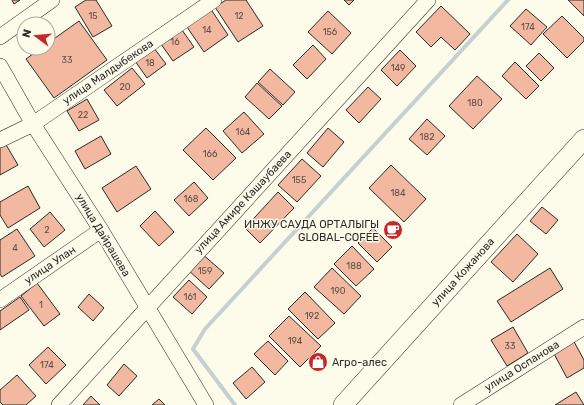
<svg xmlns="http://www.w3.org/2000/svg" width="584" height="405" font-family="Rubik,sans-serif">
	<rect width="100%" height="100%" fill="#fdfbea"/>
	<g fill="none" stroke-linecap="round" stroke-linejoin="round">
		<!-- stream -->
		<path stroke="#c7d0d0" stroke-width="4" d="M235,405L193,349L205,329L508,0"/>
	</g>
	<!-- building -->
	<g fill="#f2b8a0" stroke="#2b2b2b">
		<path d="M12,0H20L14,4Z"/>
		<path d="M86,0H96L112,26L93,37L75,7Z"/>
		<path d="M226,0H246L263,26L238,42L215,7Z"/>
		<path d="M344,0H354L349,5Z"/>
		<path d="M568,0H584V16Z"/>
		<path d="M441,6L470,34L455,50L441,37L431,47L416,32Z"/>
		<path d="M210,8L228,35L204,52L185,24Z"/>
		<path d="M526,9L547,27L531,45L510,26Z"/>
		<path d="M328,11L351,33L332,54L308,32Z"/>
		<path d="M562,16L584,38V41L567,58L543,34Z"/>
		<path d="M79,21L107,60L54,98L26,59L41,48H48V43Z"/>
		<path d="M177,23L194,47L173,61L156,37Z"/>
		<path d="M313,45L326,59L307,79L293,65Z"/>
		<path d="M154,48L166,64L147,78L135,61Z"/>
		<path d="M400,50L416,66L397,86L381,70Z"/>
		<path d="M539,53L554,68L541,81L526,66Z"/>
		<path d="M515,62L539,86L526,99L502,76Z"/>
		<path d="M132,68L145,84L117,106L104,90Z"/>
		<path d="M270,69L295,92L283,105L258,82Z"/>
		<path d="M477,76L502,99L473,129L449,106Z"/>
		<path d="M257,83L282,106L269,119L245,97Z"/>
		<path d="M368,87L381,99L359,123L346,110Z"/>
		<path d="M87,99L99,120L79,131L67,111Z"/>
		<path d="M244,112L264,134L242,153L223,131Z"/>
		<path d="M427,119L445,136L427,155L409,139Z"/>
		<path d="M206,128L236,158L213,180L183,150Z"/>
		<path d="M328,128L344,142L323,167L307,153Z"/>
		<path d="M101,136L111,154L85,169L75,151Z"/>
		<path d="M5,143L18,165L0,175V146Z"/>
		<path d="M302,159L321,176L297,202L278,185Z"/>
		<path d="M391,165L426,199L404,222L369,188Z"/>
		<path d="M136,166L151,189L117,212L102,188Z"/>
		<path d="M194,182L208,198L189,216L174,200Z"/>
		<path d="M28,186L40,208L8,228L0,215V202Z"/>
		<path d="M278,192L294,208L260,243L245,228Z"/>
		<path d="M542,207L558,220L546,234L530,221Z"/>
		<path d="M155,211L174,232L159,246L140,226Z"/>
		<path d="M50,212L65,230L44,247L30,229Z"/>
		<path d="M373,228L392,247L377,262L358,243Z"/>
		<path d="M17,229L35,256L2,277L0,274V240Z"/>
		<path d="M517,234L538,254L513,282L491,262Z"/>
		<path d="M352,246L374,269L356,286L334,264Z"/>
		<path d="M201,253L224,273L209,289L187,269Z"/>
		<path d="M332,268L361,296L344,314L314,287Z"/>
		<path d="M550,268L563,289L511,322L497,301Z"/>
		<path d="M189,280L207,297L192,314L173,297Z"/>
		<path d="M37,283L60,314L44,326L21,296Z"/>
		<path d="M305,292L335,323L318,339L288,309Z"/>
		<path d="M89,294L104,308L93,321L78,307Z"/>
		<path d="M20,297L29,310L0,330V311Z"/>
		<path d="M289,316L321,346L300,367L269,336Z"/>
		<path d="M513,327L528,353L507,366L491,340Z"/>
		<path d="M572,338L584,360V368L567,378L552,350Z"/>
		<path d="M268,341L288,361L275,375L254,354Z"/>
		<path d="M48,347L66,365L46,384L29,365Z"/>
		<path d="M124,364L137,376L119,396L107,385Z"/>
		<path d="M252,367L265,382L246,399L233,383Z"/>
		<path d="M17,375L36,396L26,405H3L0,402V390Z"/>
		<path d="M576,392L584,405H555Z"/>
		<path d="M91,396L100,405H83Z"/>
		<path d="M159,399L165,405H152Z"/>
	</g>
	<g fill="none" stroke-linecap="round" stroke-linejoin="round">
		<!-- minor casing -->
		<g stroke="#2b2b2b" stroke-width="16">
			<g id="minor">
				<path d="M0,37L52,0"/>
				<path d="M0,66L33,124L101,230L206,405"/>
				<path d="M0,140L33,124L214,0"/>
				<path d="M0,300L101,230"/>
				<path d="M59,405L428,0"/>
				<path d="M461,405L584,327"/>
			</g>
		</g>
		<!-- major casing -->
		<g stroke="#2b2b2b" stroke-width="20">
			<path id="major" d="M343,405L584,139"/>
		</g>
		<!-- minor -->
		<use href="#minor" stroke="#fdfbea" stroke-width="15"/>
		<!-- major -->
		<use href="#major" stroke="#fdfbea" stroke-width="19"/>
	</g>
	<!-- icons -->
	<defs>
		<g id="cafe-disc" transform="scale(1)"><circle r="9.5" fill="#c62828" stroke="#fdfbea"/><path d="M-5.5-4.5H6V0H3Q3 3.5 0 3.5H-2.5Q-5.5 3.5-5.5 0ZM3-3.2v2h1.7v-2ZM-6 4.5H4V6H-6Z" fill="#fff"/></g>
		<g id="shop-disc" transform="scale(1)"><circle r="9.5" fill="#c62828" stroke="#fdfbea"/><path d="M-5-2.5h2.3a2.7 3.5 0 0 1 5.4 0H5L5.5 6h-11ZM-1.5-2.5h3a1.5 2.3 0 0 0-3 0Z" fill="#fff"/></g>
	</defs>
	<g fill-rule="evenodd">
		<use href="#cafe-disc" x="393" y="230"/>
		<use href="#shop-disc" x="318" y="362"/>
	</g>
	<g text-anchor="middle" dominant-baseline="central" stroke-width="3" stroke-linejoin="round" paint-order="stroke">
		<!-- number labels -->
		<g font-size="9" fill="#5d4e48">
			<text x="93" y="16">15</text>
			<text x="239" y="16">12</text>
			<text x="528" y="27">174</text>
			<text x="207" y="30">14</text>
			<text x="330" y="32">156</text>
			<text x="175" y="42">16</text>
			<text x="67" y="60">33</text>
			<text x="150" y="63">18</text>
			<text x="398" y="68">149</text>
			<text x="125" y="87">20</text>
			<text x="475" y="103">180</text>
			<text x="83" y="115">22</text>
			<text x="243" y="132">164</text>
			<text x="427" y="137">182</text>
			<text x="210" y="154">166</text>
			<text x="299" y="180">155</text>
			<text x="398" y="193">184</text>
			<text x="191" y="199">168</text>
			<text x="47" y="230">2</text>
			<text x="15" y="248">4</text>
			<text x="354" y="266">188</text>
			<text x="205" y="271">159</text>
			<text x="338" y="291">190</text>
			<text x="190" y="297">161</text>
			<text x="41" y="305">1</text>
			<text x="312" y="316">192</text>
			<text x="295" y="341">194</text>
			<text x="510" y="346">33</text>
			<text x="47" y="365">174</text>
		</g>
		<!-- street labels -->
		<g font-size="11" fill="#2b2b2b" stroke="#fdfbea">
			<text transform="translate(108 72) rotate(-34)">улица Малдыбекова</text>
			<text transform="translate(243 202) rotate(-47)">улица Амире Кашаубаева</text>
			<text transform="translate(103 235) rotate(59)">улица Дайрашева</text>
			<text transform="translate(50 265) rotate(-34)">улица Улан</text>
			<text transform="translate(463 272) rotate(-48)">улица Кожанова</text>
			<text transform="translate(522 366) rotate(-32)">улица Оспанова</text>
		</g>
		<!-- poi labels -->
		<g font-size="11" fill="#2b2b2b" stroke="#fdfbea" text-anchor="end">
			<text x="379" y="224">ИНЖУ САУДА ОРТАЛЫГЫ<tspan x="379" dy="13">GLOBAL-COFEE</tspan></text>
			<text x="332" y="362" text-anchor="start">Агро-алес</text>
		</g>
	</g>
	<!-- north arrow -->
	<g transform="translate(36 36) rotate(286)"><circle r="19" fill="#fdfbea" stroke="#a9a89e"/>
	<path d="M0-3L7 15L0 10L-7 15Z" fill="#c62828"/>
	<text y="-6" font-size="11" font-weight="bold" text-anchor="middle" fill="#2b2b2b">N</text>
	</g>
</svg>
